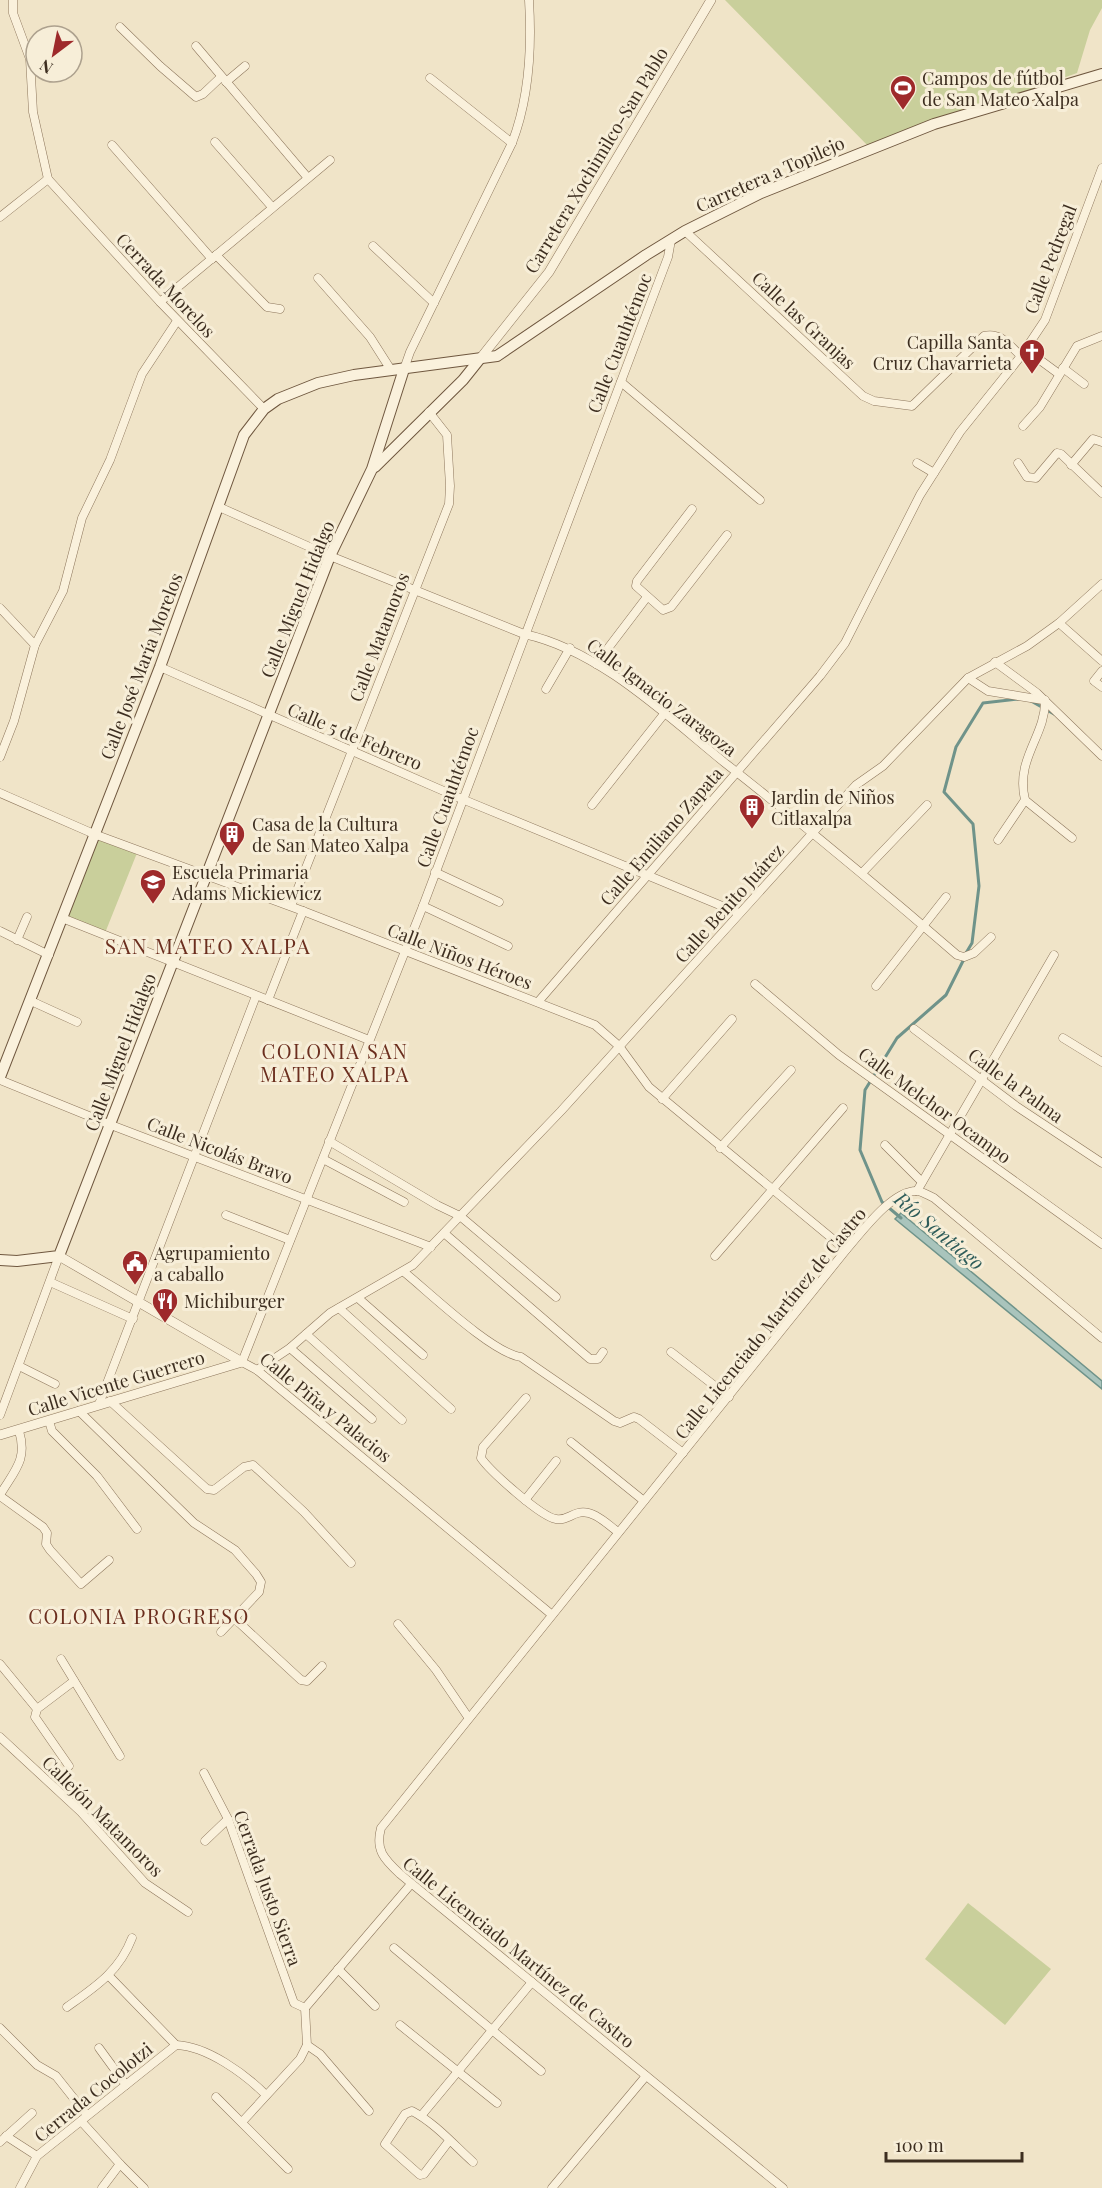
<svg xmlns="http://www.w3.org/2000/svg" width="1102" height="2188" font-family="'Playfair Display',serif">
	<rect width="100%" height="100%" fill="#f0e4c8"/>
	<!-- green -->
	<g fill="#c9cf9b">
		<path d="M725,0H1102V8L1090,30L1077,73L870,148Z"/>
		<path d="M99,836L137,853L105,933L66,918Z"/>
		<path d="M968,1903L1051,1969L1005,2025L925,1959Z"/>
	</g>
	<!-- water -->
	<path fill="#a9c4bc" stroke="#6f938a" stroke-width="1.5" d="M901,1213L1102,1381V1389L895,1219Z"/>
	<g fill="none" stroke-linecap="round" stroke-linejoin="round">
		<!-- stream -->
		<g stroke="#6f938a" stroke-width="3">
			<path d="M1031,701L1054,714"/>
			<path d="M966,953L972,943L979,886L973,824L944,792L956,747L983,703L1019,699"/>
			<path d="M901,1218L882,1202L860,1150L865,1090L897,1038L946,995L964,959"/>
		</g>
		<!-- minor casing -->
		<g stroke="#8d765c" stroke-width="9">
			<g id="minor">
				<path d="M13,0V13L30,59L33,112L48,179L160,302L264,409"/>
				<path d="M120,27L160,66L196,97L203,94L221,77"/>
				<path d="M196,46L308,178"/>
				<path d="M430,78L512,143"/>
				<path d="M226,82L245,66"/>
				<path d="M215,142L272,207"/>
				<path d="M112,145L212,259"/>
				<path d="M0,217L48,179"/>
				<path d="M685,231L863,396L874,401L912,406L984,336C1001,332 1009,345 1021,356"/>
				<path d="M373,246L434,303"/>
				<path d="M216,255L267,307L280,309"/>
				<path d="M318,278L370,337L391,370"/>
				<path d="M160,302L330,160"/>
				<path d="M1025,349L1059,374"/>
				<path d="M1063,368L1084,384"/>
				<path d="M404,369L410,352L512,143C529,99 532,48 529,0"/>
				<path d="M621,382L760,500"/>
				<path d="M1023,426L1040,407L1077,346L1102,336"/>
				<path d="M917,463L934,473"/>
				<path d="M1018,463L1027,477L1036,478L1057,453L1061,454L1102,493"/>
				<path d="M1071,465L1093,439L1102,442"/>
				<path d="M219,507L330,556L524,634C599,650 666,715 725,763C804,825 881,889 957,955L964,957L974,953L991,937"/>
				<path d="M692,509L637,581L636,586L663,610L671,607L727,535"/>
				<path d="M0,608L35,645"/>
				<path d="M1059,623L1102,661"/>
				<path d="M995,662L1037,693L1102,756"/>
				<path d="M596,664L647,597"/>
				<path d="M160,667L462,799L739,913"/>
				<path d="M1102,671L1094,681L1102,687"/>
				<path d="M968,678L988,691L1043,700"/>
				<path d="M546,689L570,648"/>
				<path d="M0,757L14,721L35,645L63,591L82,518L110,460L142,374L177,321"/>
				<path d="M0,793L94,834L303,911L595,1025L619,1046L649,1087L846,1250"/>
				<path d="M1025,800L1072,838"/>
				<path d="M592,805L664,714"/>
				<path d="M998,840L1025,800C1015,758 1046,736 1045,700"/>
				<path d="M435,872L499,902"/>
				<path d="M862,873L927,805"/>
				<path d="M291,906L449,504L450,486L447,435L429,412"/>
				<path d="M423,906L508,946"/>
				<path d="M62,918L369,1040"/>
				<path d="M0,931L49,955"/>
				<path d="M17,940L27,917"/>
				<path d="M755,984L839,1055L1102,1244"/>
				<path d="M876,986L946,897"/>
				<path d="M268,1000L303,911"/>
				<path d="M31,1001L77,1022"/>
				<path d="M538,1002L820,676L845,643L920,495L960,432L1021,356L1045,320L1102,168"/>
				<path d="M914,1029L1016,1106L1102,1163"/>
				<path d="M1063,1038L1102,1062"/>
				<path d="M0,1080L111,1125L431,1247"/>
				<path d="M662,1099L732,1019"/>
				<path d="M329,1141L437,1205L460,1216L556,1297"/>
				<path d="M885,1145L922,1182"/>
				<path d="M720,1148L791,1070"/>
				<path d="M323,1159L404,1202"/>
				<path d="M917,1191L1054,955"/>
				<path d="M226,1215L290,1240"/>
				<path d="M444,1233L590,1359H598L603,1352"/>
				<path d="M715,1256L843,1108"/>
				<path d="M404,1272C430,1293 492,1353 521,1357L614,1421L620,1423L634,1417L639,1419L683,1453"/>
				<path d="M50,1282L133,1319"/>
				<path d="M358,1298L423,1355"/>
				<path d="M339,1308L451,1409"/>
				<path d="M306,1334L402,1420"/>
				<path d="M290,1348L372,1419"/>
				<path d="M671,1352L729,1397"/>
				<path d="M19,1366L55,1384"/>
				<path d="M257,1370L290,1348L330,1313L413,1265L561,1111L856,785L883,766L968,678L1027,646L1059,623L1102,584"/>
				<path d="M526,1398L483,1447L481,1458C490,1471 541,1517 556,1519C565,1521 570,1515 578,1513C593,1509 607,1524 618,1532"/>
				<path d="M110,1401L207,1489L214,1490L244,1467L253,1465L304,1512L351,1563"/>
				<path d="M99,1404L256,996"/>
				<path d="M79,1411L194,1523L235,1550L256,1574L261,1582L259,1592L221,1632"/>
				<path d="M0,1415L59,1256"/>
				<path d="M49,1421L52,1431L97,1476L137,1529"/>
				<path d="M571,1442L644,1501"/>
				<path d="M0,1495C14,1471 28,1460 19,1431"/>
				<path d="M0,1496L43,1527L47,1533L46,1544L50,1550L81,1584L109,1560"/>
				<path d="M525,1500L556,1461"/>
				<path d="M551,1614L257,1370L242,1362L423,906L668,257L671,240"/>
				<path d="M234,1618L301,1680L307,1681L322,1666"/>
				<path d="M398,1624L436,1670L468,1717"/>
				<path d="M61,1659L120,1756"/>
				<path d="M0,1664L37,1709L35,1717L69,1766"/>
				<path d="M37,1709L74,1681"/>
				<path d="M0,1737L81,1812L145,1883L188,1912"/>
				<path d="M204,1773L228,1819L294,2003L305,2008"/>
				<path d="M205,1841L228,1819"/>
				<path d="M394,1948L541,2071"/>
				<path d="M338,1969L375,2006"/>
				<path d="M110,1977L176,2045"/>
				<path d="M67,2007C95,1987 119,1972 132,1938"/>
				<path d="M305,2008L411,1884"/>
				<path d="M305,2008L307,2045L320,2054L369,2111"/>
				<path d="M400,2025L497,2103"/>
				<path d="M0,2028L37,2065L56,2076L87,2115"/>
				<path d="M99,2048L126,2085"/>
				<path d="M216,2097L288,2169"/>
				<path d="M421,2116L532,1982"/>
				<path d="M81,2121L120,2164L102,2188"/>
				<path d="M242,2122L300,2059L307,2045"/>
				<path d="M6,2136L37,2156"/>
				<path d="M449,2141L424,2174L420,2175L385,2144L405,2114L412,2111C435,2123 454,2145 473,2162"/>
				<path d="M0,2142L32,2113"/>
				<path d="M120,2164L144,2188"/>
				<path d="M20,2188L37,2156L176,2045C207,2046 245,2074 266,2095"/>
				<path d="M552,2188L646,2076"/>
				<path d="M783,2188L400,1874C384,1859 375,1850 381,1828L846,1250C861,1233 892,1190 917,1191C922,1191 929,1196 934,1198L1102,1338"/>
			</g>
		</g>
		<!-- tertiary casing -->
		<g stroke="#8d765c" stroke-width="10">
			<g id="tertiary">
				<path d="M479,360L549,272L711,0"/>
				<path d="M59,1256L242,1362"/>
				<path d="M0,1435L242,1362"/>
			</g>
		</g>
		<!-- secondary casing -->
		<g stroke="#6f573f" stroke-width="12">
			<g id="secondary">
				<path d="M375,467L463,380L479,360"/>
				<path d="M0,1077L160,667L244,435L264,409L278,399L318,383L354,375L497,356L646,255L685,231L761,193L934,124L1102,74"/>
				<path d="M0,1260L17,1261L59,1256L330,556L372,469L404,369"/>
			</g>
		</g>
		<!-- minor -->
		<use href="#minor" stroke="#faf1dc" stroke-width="8"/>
		<!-- tertiary -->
		<use href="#tertiary" stroke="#faf1dc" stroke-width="9"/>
		<!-- secondary -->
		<use href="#secondary" stroke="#faf1dc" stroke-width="10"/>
	</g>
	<!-- icons -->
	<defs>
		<g id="stadium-pin" transform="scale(1.35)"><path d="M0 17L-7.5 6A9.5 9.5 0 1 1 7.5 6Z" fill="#9e2a2b" stroke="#f7eed8"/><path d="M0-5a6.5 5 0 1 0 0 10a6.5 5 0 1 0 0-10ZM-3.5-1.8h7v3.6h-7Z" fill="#fff"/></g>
		<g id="church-pin" transform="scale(1.35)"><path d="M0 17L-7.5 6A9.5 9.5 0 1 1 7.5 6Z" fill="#9e2a2b" stroke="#f7eed8"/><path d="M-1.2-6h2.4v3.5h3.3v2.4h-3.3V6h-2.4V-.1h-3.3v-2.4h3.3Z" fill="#fff"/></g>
		<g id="building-pin" transform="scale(1.35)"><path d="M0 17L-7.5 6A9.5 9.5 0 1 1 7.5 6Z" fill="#9e2a2b" stroke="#f7eed8"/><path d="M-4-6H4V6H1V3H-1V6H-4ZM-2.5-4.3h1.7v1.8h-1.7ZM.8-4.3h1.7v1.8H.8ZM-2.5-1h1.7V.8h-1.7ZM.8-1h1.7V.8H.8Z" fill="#fff"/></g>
		<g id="school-pin" transform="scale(1.35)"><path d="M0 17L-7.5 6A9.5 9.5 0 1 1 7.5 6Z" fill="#9e2a2b" stroke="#f7eed8"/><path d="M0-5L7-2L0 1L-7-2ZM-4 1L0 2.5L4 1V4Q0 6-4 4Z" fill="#fff"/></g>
		<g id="civic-pin" transform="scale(1.35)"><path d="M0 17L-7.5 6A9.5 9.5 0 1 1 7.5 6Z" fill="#9e2a2b" stroke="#f7eed8"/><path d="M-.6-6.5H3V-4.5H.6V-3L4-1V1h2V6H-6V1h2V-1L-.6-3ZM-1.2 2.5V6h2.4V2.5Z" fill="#fff"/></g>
		<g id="restaurant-pin" transform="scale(1.35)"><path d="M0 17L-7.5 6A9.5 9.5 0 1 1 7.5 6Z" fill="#9e2a2b" stroke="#f7eed8"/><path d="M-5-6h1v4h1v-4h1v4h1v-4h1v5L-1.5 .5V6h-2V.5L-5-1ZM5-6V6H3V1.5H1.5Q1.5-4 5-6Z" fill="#fff"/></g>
	</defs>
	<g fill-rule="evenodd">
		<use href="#stadium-pin" x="903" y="88"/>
		<use href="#church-pin" x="1032" y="352"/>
		<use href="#building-pin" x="752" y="807"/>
		<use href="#building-pin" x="232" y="834"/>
		<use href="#school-pin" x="153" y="882"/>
		<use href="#civic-pin" x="135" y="1263"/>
		<use href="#restaurant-pin" x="165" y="1301"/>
	</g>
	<g text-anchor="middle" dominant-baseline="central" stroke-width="6" stroke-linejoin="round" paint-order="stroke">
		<!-- poi labels -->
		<g font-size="18" fill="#3d2e20" stroke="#f7eed8" text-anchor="start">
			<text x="922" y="78">Campos de fútbol<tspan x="922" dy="21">de San Mateo Xalpa</tspan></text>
			<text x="1012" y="342" text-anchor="end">Capilla Santa<tspan x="1012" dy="21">Cruz Chavarrieta</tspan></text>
			<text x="771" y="797">Jardin de Niños<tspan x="771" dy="21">Citlaxalpa</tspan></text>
			<text x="252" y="824">Casa de la Cultura<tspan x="252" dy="21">de San Mateo Xalpa</tspan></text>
			<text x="172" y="872">Escuela Primaria<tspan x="172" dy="21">Adams Mickiewicz</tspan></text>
			<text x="154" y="1253">Agrupamiento<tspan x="154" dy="21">a caballo</tspan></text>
			<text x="184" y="1301">Michiburger</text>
		</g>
		<!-- street labels -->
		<g font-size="18" fill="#3d2e20" stroke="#f7eed8">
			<text transform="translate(596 160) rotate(-59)">Carretera Xochimilco-San Pablo</text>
			<text transform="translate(770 174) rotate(-24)">Carretera a Topilejo</text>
			<text transform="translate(1050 259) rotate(-69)">Calle Pedregal</text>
			<text transform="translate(166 285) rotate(47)">Cerrada Morelos</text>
			<text transform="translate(804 320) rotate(43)">Calle las Granjas</text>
			<text transform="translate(619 343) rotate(-69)">Calle Cuauhtémoc</text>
			<text transform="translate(297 599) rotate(-68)">Calle Miguel Hidalgo</text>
			<text transform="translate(379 637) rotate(-69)">Calle Matamoros</text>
			<text transform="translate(141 666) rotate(-69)">Calle José María Morelos</text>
			<text transform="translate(662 697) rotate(37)">Calle Ignacio Zaragoza</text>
			<text transform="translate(355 736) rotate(23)">Calle 5 de Febrero</text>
			<text transform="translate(447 797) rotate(-70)">Calle Cuauhtémoc</text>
			<text transform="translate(661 836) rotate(-49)">Calle Emiliano Zapata</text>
			<text transform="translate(729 903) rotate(-48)">Calle Benito Juárez</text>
			<text transform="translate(460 956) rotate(21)">Calle Niños Héroes</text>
			<text transform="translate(120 1052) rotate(-69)">Calle Miguel Hidalgo</text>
			<text transform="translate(1016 1085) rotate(36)">Calle la Palma</text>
			<text transform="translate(935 1105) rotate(36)">Calle Melchor Ocampo</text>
			<text transform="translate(220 1150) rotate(21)">Calle Nicolás Bravo</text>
			<text transform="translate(770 1323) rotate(-51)">Calle Licenciado Martínez de Castro</text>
			<text transform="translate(116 1383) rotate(-17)">Calle Vicente Guerrero</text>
			<text transform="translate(326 1407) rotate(39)">Calle Piña y Palacios</text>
			<text transform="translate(103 1816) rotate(45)">Callejón Matamoros</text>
			<text transform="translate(268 1888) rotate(70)">Cerrada Justo Sierra</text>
			<text transform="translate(519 1952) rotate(39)">Calle Licenciado Martínez de Castro</text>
			<text transform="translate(93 2092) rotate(-39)">Cerrada Cocolotzi</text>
		</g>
		<!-- neighbourhood labels -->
		<g font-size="20" letter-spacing="1.5" fill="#6b2e1e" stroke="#f7eed8">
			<text x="335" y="1050">COLONIA SAN<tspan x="335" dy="23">MATEO XALPA</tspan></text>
			<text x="139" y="1615">COLONIA PROGRESO</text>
		</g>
		<!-- water labels -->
		<g font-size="20" font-style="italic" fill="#2f5d5a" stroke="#f7eed8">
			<text transform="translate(940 1230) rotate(40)">Río Santiago</text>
		</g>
		<!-- quarter labels -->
		<g font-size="21" letter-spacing="1.5" fill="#6b2e1e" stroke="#f7eed8">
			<text x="208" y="945">SAN MATEO XALPA</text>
		</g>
	</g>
	<!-- north arrow -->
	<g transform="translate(54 54) rotate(212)"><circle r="28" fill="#f7eed8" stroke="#ada18e" stroke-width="1.5"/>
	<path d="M0-4.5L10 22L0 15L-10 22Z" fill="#9e2a2b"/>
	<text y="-9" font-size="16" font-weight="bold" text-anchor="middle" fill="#3d2e20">N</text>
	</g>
	<!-- scale -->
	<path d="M886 2152v9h136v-9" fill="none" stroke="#3d2e20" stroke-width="3"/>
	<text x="895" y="2152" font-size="18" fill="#3d2e20" stroke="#f7eed8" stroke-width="4.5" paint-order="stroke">100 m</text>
</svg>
